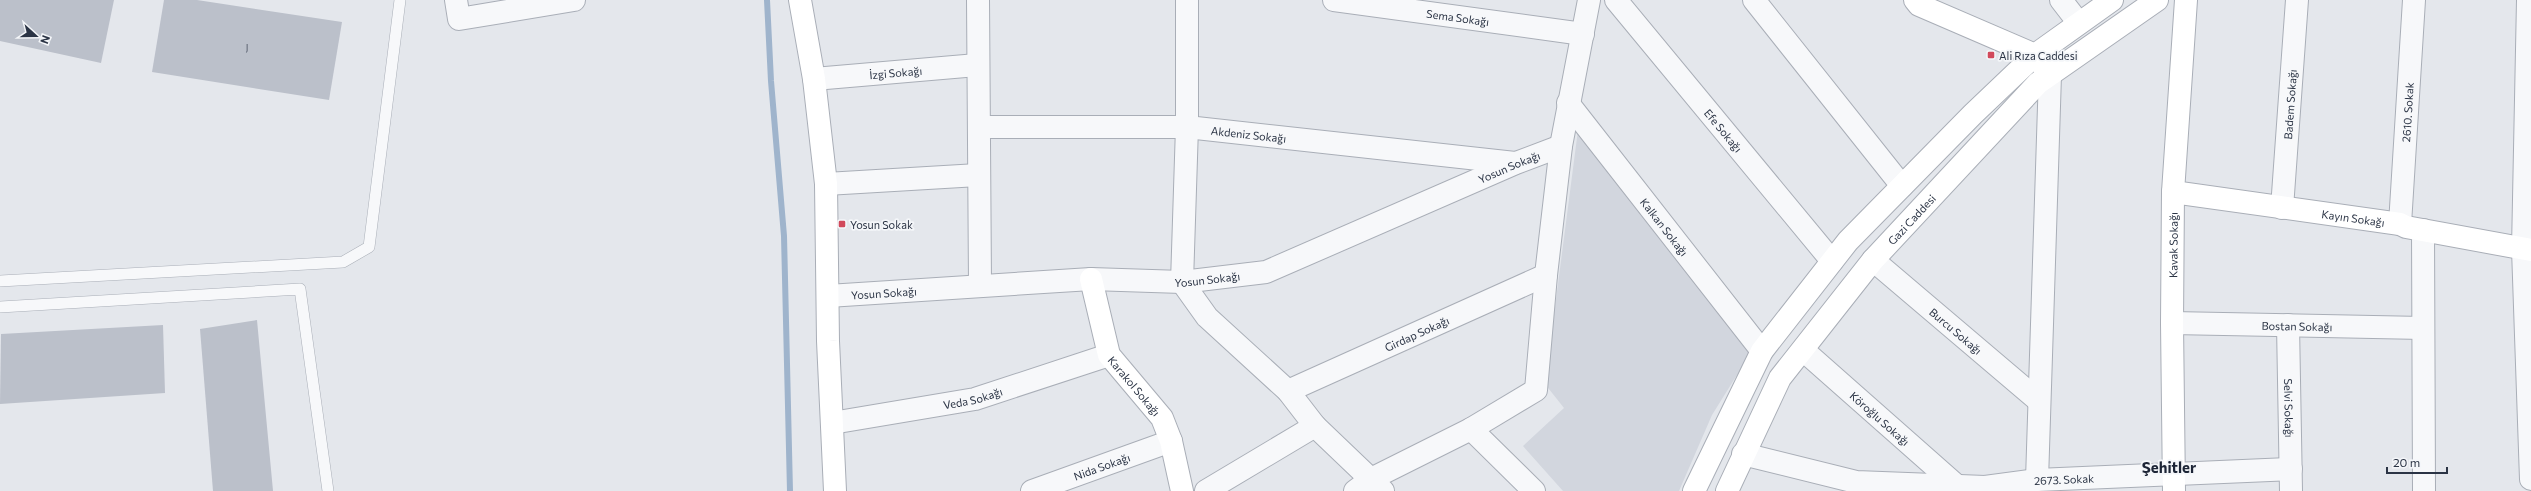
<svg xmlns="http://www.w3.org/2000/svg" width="2531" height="491" font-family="Commissioner,sans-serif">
	<rect width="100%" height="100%" fill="#e4e7ec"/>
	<!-- built -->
	<path fill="#d2d6de" d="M1578,130L1750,354L1712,415L1679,491H1563L1523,446L1564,408L1545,384Z"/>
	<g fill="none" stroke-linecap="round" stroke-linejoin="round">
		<!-- stream -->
		<path stroke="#9fb4cc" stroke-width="6" d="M767,0L771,81L784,236L790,491"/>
	</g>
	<!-- building -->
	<g fill="#bbc0ca">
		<path d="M0,0H114L101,63L0,41Z"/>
		<path d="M164,0H197L342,22L329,100L152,72Z"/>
		<path d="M257,320L273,491H213L200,329Z"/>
		<path d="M163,325L165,393L0,404L1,334Z"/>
	</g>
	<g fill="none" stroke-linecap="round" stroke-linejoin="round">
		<!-- lane casing -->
		<g stroke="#a9aeb7" stroke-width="12">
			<g id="lane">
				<path d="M0,281L343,262L369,247L400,0"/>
				<path d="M0,307L300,289L328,491"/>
			</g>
		</g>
		<!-- street casing -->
		<g stroke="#a9aeb7" stroke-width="24">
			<g id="street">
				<path d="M456,0L459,19L574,0"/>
				<path d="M978,0L980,284"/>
				<path d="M1187,0V127L1182,282L1207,317L1288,391L1315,426L1383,491"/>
				<path id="s1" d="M1334,0L1583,34"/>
				<path id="s2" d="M1616,0L1832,261"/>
				<path d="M1754,0L1902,186"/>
				<path d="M2061,0L2078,22"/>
				<path d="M2528,0L2523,249L2531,479"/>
				<path id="s3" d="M814,79L977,65"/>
				<path id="s4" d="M1568,103L1762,351"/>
				<path id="s5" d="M980,127H1187L1515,163"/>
				<path d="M826,184L978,175"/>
				<path id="s6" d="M2282,208L2297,0"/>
				<path id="s7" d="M2400,224L2414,0"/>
				<path d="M2423,230L2424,491"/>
				<path id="s8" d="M1873,260L2039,401"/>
				<path id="s9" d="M828,296L1091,279L1182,282L1266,272L1516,163L1561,146"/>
				<path id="s10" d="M2172,323L2423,328"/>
				<path id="s11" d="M2288,325L2291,491"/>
				<path id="s12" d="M1803,350L1957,486"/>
				<path id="s13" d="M1288,391L1546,275"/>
				<path id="s14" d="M832,423L975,399L1109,355"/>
				<path d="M1471,429L1534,491"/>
				<path id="s15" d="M1743,454L1856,482L1985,487L2037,480L2291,469"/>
				<path d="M2037,480L2050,75"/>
				<path id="s16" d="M1032,491L1171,441"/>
				<path d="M1206,491L1315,426"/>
				<path d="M1355,491L1371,479L1471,429L1536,390L1546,275L1561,146L1589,0"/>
			</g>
		</g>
		<!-- secondary casing -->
		<g stroke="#a9aeb7" stroke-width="24">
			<g id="secondary">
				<path d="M800,0L814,79L826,184L828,341L835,491"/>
				<path d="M1915,0L1919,5L2035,55L2043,66"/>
				<path id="s17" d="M2173,192L2400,224L2406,227L2531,250"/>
				<path id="s18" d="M1091,279L1109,355L1162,418L1171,441L1182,491"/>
				<path d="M1694,491L1762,351L1848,241L1973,114L2035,55L2112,0"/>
				<path id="s19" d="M1727,491L1780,378L1873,260L2038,83L2157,0"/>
				<path id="s20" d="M2174,491L2172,323L2173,192L2186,0"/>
			</g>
		</g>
		<!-- lane -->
		<use href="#lane" stroke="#f7f8fa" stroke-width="11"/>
		<!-- street -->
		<use href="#street" stroke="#f7f8fa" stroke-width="22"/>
		<!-- secondary -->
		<use href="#secondary" stroke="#fff" stroke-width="22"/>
	</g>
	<!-- markers -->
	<g fill="#d1495b" stroke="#f4f6f9" stroke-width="1.5">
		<rect x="1987" y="51" width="8" height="8" rx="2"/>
		<rect x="838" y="220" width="8" height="8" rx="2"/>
	</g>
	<g text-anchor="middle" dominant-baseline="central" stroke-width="3.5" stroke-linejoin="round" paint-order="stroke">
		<!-- number labels -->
		<g font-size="9" fill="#4f5766">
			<text x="247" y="47">J</text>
		</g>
		<!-- street labels -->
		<g font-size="11" fill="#2b3445" stroke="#f4f6f9">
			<text stroke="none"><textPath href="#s1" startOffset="125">Sema Sokağı</textPath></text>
			<text stroke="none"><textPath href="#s3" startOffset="82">İzgi Sokağı</textPath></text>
			<text stroke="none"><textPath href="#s6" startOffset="104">Badem Sokağı</textPath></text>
			<text stroke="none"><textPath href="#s7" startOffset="112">2610. Sokak</textPath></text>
			<text stroke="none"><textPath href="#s2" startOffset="169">Efe Sokağı</textPath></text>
			<text stroke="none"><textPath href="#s5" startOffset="269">Akdeniz Sokağı</textPath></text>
			<text stroke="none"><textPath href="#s9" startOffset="704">Yosun Sokağı</textPath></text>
			<text stroke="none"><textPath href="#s17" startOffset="182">Kayın Sokağı</textPath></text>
			<text stroke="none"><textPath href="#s19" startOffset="331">Gazi Caddesi</textPath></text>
			<text stroke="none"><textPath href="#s4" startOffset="157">Kalkan Sokağı</textPath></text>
			<text stroke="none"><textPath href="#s20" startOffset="246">Kavak Sokağı</textPath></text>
			<text stroke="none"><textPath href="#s9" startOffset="380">Yosun Sokağı</textPath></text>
			<text stroke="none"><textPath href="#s9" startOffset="56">Yosun Sokağı</textPath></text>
			<text stroke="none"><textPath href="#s10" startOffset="125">Bostan Sokağı</textPath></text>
			<text stroke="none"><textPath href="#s8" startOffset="109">Burcu Sokağı</textPath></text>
			<text stroke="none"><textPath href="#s13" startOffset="141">Girdap Sokağı</textPath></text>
			<text stroke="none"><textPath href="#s18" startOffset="118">Karakol Sokağı</textPath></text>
			<text stroke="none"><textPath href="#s14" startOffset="143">Veda Sokağı</textPath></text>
			<text stroke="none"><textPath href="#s11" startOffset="83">Selvi Sokağı</textPath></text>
			<text stroke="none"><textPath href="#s12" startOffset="103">Köroğlu Sokağı</textPath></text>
			<text stroke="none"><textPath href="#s16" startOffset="74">Nida Sokağı</textPath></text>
			<text stroke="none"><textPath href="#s15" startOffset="325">2673. Sokak</textPath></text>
		</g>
		<!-- poi labels -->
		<g font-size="11" fill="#2b3445" stroke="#f4f6f9" text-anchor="start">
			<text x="1999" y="55">Ali Rıza Caddesi</text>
			<text x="850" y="224">Yosun Sokak</text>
		</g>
		<!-- district labels -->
		<g font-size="15" font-weight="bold" fill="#1d2536" stroke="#f4f6f9">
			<text x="2169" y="467">Şehitler</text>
		</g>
	</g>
	<!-- north arrow -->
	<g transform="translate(36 36) rotate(111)" stroke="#f4f6f9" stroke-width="3" paint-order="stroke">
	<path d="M0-3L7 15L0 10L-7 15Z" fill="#2b3445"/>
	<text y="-6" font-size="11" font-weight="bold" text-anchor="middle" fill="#2b3445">N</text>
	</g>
	<!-- scale -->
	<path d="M2387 467v6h60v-6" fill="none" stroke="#2b3445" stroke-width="2"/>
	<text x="2393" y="467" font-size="12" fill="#2b3445" stroke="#f4f6f9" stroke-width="3" paint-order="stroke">20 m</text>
</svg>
